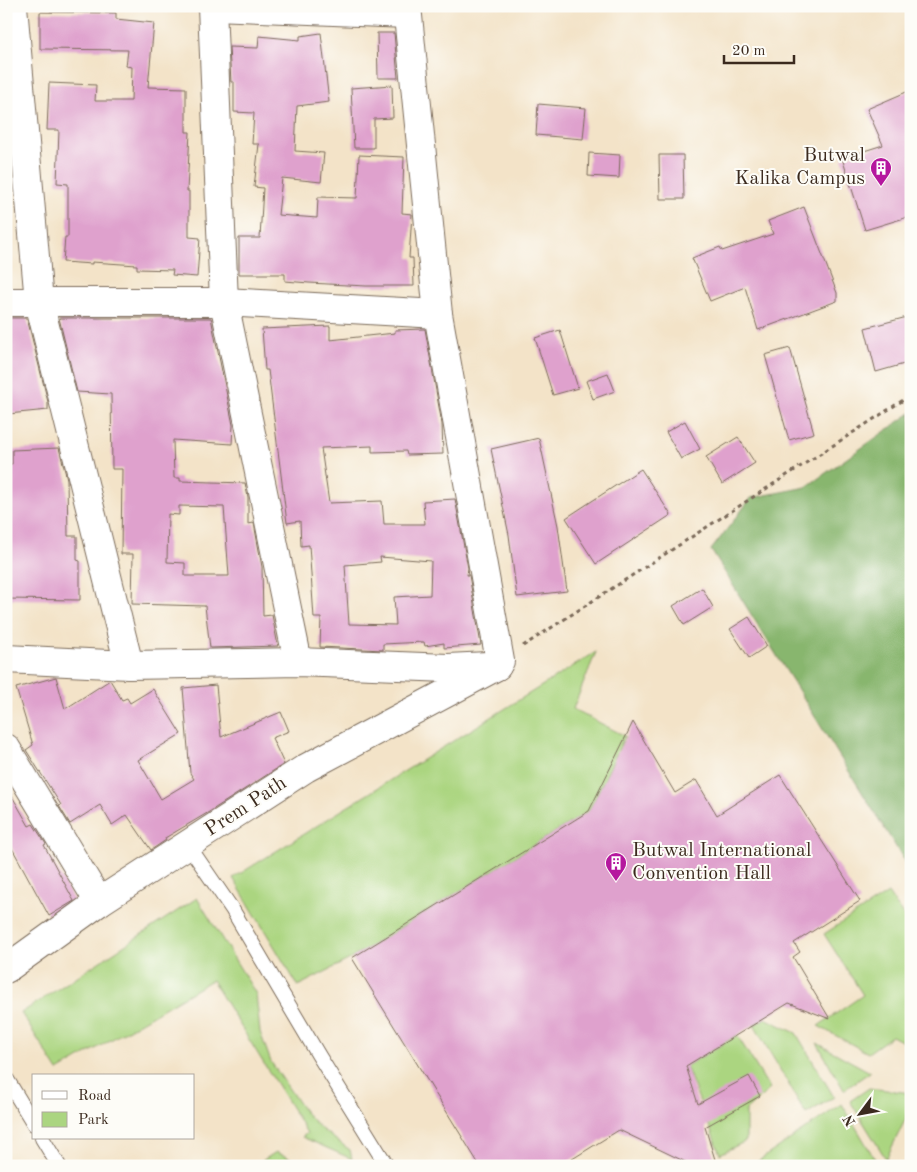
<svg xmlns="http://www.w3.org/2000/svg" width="917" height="1172" font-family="'Old Standard TT',serif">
	<rect width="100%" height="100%" fill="#fdfcf7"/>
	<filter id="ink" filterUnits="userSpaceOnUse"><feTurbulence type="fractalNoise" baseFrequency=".02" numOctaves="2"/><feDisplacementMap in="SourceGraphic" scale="10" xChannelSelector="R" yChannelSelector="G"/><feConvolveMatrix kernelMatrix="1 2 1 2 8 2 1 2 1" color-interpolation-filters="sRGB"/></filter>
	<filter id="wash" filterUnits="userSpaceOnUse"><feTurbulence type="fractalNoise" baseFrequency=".0096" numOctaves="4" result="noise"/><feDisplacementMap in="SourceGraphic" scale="20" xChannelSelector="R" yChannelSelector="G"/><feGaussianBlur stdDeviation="1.12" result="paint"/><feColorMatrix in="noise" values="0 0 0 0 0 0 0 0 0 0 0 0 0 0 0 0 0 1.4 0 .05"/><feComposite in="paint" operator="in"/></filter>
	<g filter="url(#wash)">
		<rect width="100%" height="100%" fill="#f3e3c8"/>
		<!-- green -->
		<g fill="#abd580" stroke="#73804f">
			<path d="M596,652L573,709L625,736L589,811L352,958L298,986L233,878Z"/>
			<path d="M888,893L911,927V1048L907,1044L892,1036L868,1053L818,1026L863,995L824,934Z"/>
			<path d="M197,898L256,994L260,1032L271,1062L304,1111L321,1129L350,1150L352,1159L302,1137L307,1133L212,980L58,1071L21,1013Z"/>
			<path d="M765,1018L796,1033L834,1097L806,1114L754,1025Z"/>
			<path d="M737,1035L770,1089L746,1110V1141L720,1154L686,1066Z"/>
			<path d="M817,1043L870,1072L844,1090Z"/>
			<path d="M869,1088L911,1093V1108L886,1159L850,1101Z"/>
			<path d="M842,1104L879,1166H751Z"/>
			<path d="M276,1152L307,1166H254Z"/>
		</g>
		<!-- forest -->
		<path fill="#88b66e" stroke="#627046" d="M911,413V871L711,550L751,498L806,487Z"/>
		<g id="blocks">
			<!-- building -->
			<g fill="#dfa1cd" fill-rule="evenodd">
				<path d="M40,12L116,13V19L154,23L148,87L186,88V132H190L187,191H189V237L200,238L197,277L172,275L173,270L137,269V265L92,262V264L63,262L65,237H68V184L57,183L59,130H47L49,83L96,85L95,101H131L132,67L126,66L128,50L40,49Z"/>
				<path d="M321,33L329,102L297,106L295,151L324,153L321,182L282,178L278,215L317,218L318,197L357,198L359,155L404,157L402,213L412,214L409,258H413L414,286H366L309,283L285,281V274H239V238H260L263,188L254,187L259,144H252L254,113L234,112V82H231L229,47L258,48L259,36L300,40V36Z"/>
				<path d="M377,33H394L398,78H378Z"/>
				<path d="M392,85L393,118L374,119V148H354L351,88Z"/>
				<path d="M911,90V216L865,230L842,158L883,145L867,109Z"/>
				<path d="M538,104L586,108L583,139L536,135Z"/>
				<path d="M589,153L620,155L619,178L588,176Z"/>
				<path d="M659,155H683L684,199H660Z"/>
				<path d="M804,207L837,293V301L758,330L745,287L710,301L692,258L720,247L722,251L773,234L768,221Z"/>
				<path d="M911,316V362L876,372L865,328Z"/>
				<path d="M6,318H27L48,402V410L8,414Z"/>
				<path d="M59,318H211L233,425L232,444L173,440L174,478H180V481L245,483L248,497V524L254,523L262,567L263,616L272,615L278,646L210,648L205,606L132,604L133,554H121L122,469H112L111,394L77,392ZM179,506L224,507L229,576H185V563L167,562L168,514L179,515Z"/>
				<path d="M330,326V340L395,333V330L425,329L442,424L443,454L407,455L406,451L372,452V446L321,448L329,503L382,501L384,524H425L423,501L455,499L468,568L467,575H469L481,645L444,648V643L425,646L424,642L383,644V650L320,647L321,618H314L309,545L301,546L300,521L287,523L268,370H265L262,329ZM380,557L431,561L430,595L394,597L396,625L349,624L345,565L381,562Z"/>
				<path d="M560,330L578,388L553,395L535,338Z"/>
				<path d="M790,348L814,433L789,440L765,355Z"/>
				<path d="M608,373L615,391L593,399L586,381Z"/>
				<path d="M685,421L700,449L681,459L666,432Z"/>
				<path d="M738,437L755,463L722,484L706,457Z"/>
				<path d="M539,438L558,526L567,591L517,597L509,535L491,449Z"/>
				<path d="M59,448L67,479L68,536H77V560L80,561V600L6,599V464H12V450Z"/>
				<path d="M641,469L671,515L596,564L566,518Z"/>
				<path d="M702,588L713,607L684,625L673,606Z"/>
				<path d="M749,617L767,646L749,658L730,629Z"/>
				<path d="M56,677L65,709L110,680L122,700L127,698L130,703L153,689L181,734L138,760L161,799L194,779L190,773L183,688L216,685L221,737L281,712L289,731L272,738L284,764L209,812L165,838L166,840L151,850L127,815L112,825L100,805L70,824L59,806L61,805L26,750L33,745L16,688Z"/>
				<path d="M633,722L675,793L696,780L717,815L780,775L860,901L794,943L800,952L793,957L830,1019L789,1003L686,1066L698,1104L749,1076L760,1096L705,1127L717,1166H694L619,1130L561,1166H480L352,958L589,811Z"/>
				<path d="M6,779L11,787L8,789L29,826L33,824L46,844L44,845L74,901L49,916L6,837Z"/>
			</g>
		</g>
	</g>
	<g filter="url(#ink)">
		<use href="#blocks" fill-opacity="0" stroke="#7b6b5a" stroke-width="1"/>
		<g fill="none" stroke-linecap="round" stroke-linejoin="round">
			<!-- service casing -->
			<g stroke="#7b6b5a" stroke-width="16">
				<g id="service">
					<path d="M188,845L232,909L319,1056L387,1166"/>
					<path d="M6,1078L34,1124"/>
					<path d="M42,1138L59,1166"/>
				</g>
			</g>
			<!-- minor casing -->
			<g stroke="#7b6b5a" stroke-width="30">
				<g id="minor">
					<path d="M13,6L39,302L129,665"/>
					<path d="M212,6L224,302L298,662"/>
					<path d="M215,6L407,14"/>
					<path d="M407,6L438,314L500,661L497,666"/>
					<path d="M6,302H224L438,314"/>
					<path d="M6,659L129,665L298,662L448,668L488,666"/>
					<path d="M6,748L99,902"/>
					<path d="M6,969L99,902L306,768L497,666"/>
				</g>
			</g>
			<!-- path -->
			<path stroke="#7b6b5a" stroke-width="3" stroke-dasharray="4 4" stroke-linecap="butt" d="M523,646L911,395"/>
			<!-- service -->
			<use href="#service" stroke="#fff" stroke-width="14"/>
			<!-- minor -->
			<use href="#minor" stroke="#fff" stroke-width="28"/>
		</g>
	</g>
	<!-- icons -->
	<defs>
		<g id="building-pin" transform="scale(1.125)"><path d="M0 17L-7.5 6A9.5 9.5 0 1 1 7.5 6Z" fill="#b5179e" stroke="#fdfcf7"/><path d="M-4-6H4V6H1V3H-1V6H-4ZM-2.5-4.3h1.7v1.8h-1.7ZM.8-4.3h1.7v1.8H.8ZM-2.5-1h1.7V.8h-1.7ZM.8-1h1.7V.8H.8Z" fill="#fff"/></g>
	</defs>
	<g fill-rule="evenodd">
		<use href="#building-pin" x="881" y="168"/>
		<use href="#building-pin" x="616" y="863"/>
	</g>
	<g text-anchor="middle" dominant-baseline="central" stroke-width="4" stroke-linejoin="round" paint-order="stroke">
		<!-- poi labels -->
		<g font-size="20" fill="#3b2a1e" stroke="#fdfcf7" text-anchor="end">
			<text x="865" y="156">Butwal<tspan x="865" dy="23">Kalika Campus</tspan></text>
			<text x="632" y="851" text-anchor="start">Butwal International<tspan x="632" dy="23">Convention Hall</tspan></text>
		</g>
		<!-- street labels -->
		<g font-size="20" fill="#3b2a1e" stroke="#fdfcf7">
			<text transform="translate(246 807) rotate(-33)">Prem Path</text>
		</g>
	</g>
	<!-- margin -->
	<rect width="917" height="1172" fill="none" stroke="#fdfcf7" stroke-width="25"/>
	<!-- legend -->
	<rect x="32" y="1074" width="162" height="65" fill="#fdfcf7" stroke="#afa8a0"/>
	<rect x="42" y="1091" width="25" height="8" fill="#ffffff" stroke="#afa8a0"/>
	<text x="78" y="1100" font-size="15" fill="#3b2a1e">Road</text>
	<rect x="42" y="1112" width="25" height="15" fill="#abd580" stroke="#afa8a0"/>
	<text x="78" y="1124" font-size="15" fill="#3b2a1e">Park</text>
	<!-- north arrow -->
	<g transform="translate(860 1114) rotate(238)" stroke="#fdfcf7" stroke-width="4" paint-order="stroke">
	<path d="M0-4L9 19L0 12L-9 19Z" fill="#3b2a1e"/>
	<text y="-8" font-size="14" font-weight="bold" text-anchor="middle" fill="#3b2a1e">N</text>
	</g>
	<!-- scale -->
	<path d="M724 55v8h70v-8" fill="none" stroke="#3b2a1e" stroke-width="2.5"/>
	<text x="732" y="55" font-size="15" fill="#3b2a1e" stroke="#fdfcf7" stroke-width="4" paint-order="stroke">20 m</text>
</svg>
